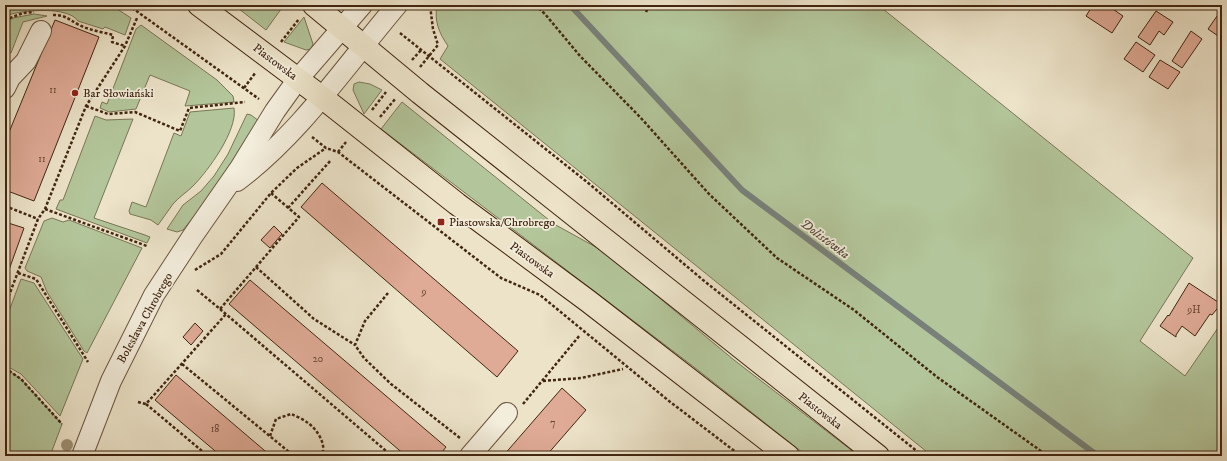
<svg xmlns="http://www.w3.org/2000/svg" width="1227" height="461" font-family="'IM FELL DW Pica',serif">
	<rect width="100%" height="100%" fill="#ece3c9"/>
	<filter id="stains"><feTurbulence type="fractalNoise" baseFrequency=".005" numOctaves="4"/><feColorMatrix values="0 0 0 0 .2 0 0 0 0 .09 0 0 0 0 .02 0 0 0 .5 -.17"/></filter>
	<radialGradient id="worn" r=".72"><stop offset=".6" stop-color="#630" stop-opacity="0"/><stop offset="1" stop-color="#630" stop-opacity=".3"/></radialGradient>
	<!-- green -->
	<g fill="#b3c59a" stroke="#7a7655">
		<path d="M12,5H111L131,18L125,35L105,27L103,29L78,21C68,6 24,10 8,15Z"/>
		<path d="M234,5H284L266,30Z"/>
		<path d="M437,5H878L1193,258L1140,341L1185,376L1222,322V456H932L440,59L448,46C439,33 434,21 437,5Z"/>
		<path d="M34,14L47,16L23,22L11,53L5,51V22L13,18Z"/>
		<path d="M304,17L313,44L311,49L306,50L284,42Z"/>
		<path d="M141,25L217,80L233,96L234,102L185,106L190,91L150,75L136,109L109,112L100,108L102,102L107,104L136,29Z"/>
		<path d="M359,82L370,84L382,90L364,114L353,90L354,84Z"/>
		<path d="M402,102L554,224L603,251L734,360L859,456H807L694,367L381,129Z"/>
		<path d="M234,108C238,130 208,171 193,186C187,192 179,197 173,204C168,211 163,218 158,225L151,220L130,214L129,211L132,202L146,207L174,133L181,136L190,112Z"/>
		<path d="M247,114L251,115L259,121L208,199L183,230L177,232L167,229L183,205L201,191L214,176L228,154Z"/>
		<path d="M95,116L106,120L133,119L94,218L145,235L150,237L147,243L56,209L60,200H63Z"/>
		<path d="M52,218L63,222L69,220L142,248L87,353L84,351L47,292L41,277L27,271L25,268L44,221Z"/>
		<path d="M21,279L34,283L83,359L60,416L21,374L5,365V322Z"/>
		<path d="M5,368L21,379L62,424L50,456H5Z"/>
	</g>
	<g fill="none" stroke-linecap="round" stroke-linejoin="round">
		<!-- stream -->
		<path stroke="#788079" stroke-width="6" d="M570,5L742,190L1098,456"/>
	</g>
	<!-- building -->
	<g fill="#dfaa96" stroke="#412610">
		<path d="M1093,5H1107L1123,16L1112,33L1086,16Z"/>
		<path d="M1222,9V37L1221,38L1208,29Z"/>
		<path d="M1156,11L1173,22L1164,35L1159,31L1150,45L1138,37Z"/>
		<path d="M55,20L99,37L34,201L5,190V142Z"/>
		<path d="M1191,31L1202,39L1182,68L1172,61Z"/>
		<path d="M1136,42L1155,55L1143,72L1124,59Z"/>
		<path d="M1160,60L1180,72L1168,89L1149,77Z"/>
		<path d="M322,183L518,351L497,377L301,207Z"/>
		<path d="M5,222L24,228L5,281Z"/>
		<path d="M274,226L282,234L270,248L261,240Z"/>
		<path d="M250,280L446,447L439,456H406L229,304Z"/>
		<path d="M1189,283L1221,304L1212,315L1210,314L1195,336L1182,326L1176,335V337L1160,326L1168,315L1169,316Z"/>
		<path d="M195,323L203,331L191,345L183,337Z"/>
		<path d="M176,375L271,456H221L155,400Z"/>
		<path d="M562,388L586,410L546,456H503Z"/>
	</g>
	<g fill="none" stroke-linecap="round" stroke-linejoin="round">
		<!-- minor casing -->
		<g stroke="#6c553e" stroke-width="22">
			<g id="minor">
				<path d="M5,88L10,78L26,61L41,31"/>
				<path d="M237,181C301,133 346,65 397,5"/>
				<path d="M82,456L111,381L154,295L192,237L240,168L275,111L298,79L362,5"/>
				<path d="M470,456L507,413"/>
			</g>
		</g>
		<!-- major casing -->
		<g stroke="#412610" stroke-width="24">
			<g id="major">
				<path d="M199,5L323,98L457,204L588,301L788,456"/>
				<path d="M314,5L420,93L878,456"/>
			</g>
		</g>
		<!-- path -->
		<g stroke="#412610" stroke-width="2.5" stroke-dasharray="3 2" stroke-linecap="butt">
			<path d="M128,5L259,99"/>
			<path d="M535,5L545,14L580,56L640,117L709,194L777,258L854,310L937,377L1048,456"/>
			<path d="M646,12L649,5"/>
			<path d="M53,15C66,15 68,19 79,25C89,30 102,32 113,35L112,42L125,46"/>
			<path d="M5,16L9,5"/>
			<path d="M5,20L23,13L34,12"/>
			<path d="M400,33L587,182L703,280L923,456"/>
			<path d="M281,42L299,19"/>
			<path d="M412,60L421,50"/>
			<path d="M420,67L438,45L433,29L430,5"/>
			<path d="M244,88L256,72"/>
			<path d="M86,106L108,114L135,112L180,131L189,108L245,102"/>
			<path d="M372,110L386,92"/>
			<path d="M380,117L396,98"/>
			<path d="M312,137L326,148L338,152L501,278L540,295L669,401L741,456"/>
			<path d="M338,152L346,142"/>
			<path d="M5,206L38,219"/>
			<path d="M288,208L331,160"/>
			<path d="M45,209L147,246"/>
			<path d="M256,267L314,319L355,345"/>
			<path d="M195,270L221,254L271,193L297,168L326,148"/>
			<path d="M18,273L36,279L88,362"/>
			<path d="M197,290L220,309L299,217L271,193"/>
			<path d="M388,293L365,321L355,345L364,358L391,384L460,438"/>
			<path d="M5,306L38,219L45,209L86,106L125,46L137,18"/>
			<path d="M220,309L392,456"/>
			<path d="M182,364L294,456"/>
			<path d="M5,368L21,379L62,424"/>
			<path d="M543,381L581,378L623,369"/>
			<path d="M138,402L146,404L226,314"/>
			<path d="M146,404L208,456"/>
			<path d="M523,404L580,335"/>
			<path d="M270,436L276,419L291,414C296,416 303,419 308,423C317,429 328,446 321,456"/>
		</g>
		<!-- minor -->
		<use href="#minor" stroke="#f3eddc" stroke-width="20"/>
		<!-- major -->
		<use href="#major" stroke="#ece3c9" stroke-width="22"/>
	</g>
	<!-- trees -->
	<circle fill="#9e9176" cx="67" cy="445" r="6"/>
	<!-- markers -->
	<g fill="#8f2418" stroke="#f3eddc" stroke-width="1.5">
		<circle cx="75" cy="93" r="4"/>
		<rect x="437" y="218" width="8" height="8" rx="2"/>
	</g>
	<g text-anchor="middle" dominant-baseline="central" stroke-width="3.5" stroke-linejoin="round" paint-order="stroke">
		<!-- number labels -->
		<g font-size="10" fill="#684732">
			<text x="53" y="90">11</text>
			<text x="42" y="159">11</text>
			<text x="424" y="292">9</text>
			<text x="1194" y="310">9H</text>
			<text x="318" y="359">20</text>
			<text x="553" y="423">7</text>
			<text x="215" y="429">18</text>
		</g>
		<!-- street labels -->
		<g font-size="12" fill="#412610" stroke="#f3eddc">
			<text transform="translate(275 62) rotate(37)">Piastowska</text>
			<text transform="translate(532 260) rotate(36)">Piastowska</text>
			<text transform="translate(145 318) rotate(-61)">Bolesława Chrobrego</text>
			<text transform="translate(820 411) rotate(38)">Piastowska</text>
		</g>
		<!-- poi labels -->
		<g font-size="12" fill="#412610" stroke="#f3eddc" text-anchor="start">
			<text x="83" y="93">Bar Słowiański</text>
			<text x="449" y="222">Piastowska/Chrobrego</text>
		</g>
		<!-- water labels -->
		<g font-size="13" font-style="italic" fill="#584c3c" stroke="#f3eddc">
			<text transform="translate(825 239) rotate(37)">Dolistówka</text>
		</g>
	</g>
	<!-- margin -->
	<rect width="1227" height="461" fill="none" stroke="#ece3c9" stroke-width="20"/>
	<rect x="6" y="6" width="1215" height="449" fill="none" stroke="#412610" stroke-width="2"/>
	<rect x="10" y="10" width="1207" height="441" fill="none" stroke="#412610"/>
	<rect width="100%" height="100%" filter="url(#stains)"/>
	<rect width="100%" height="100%" fill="url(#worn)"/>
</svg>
